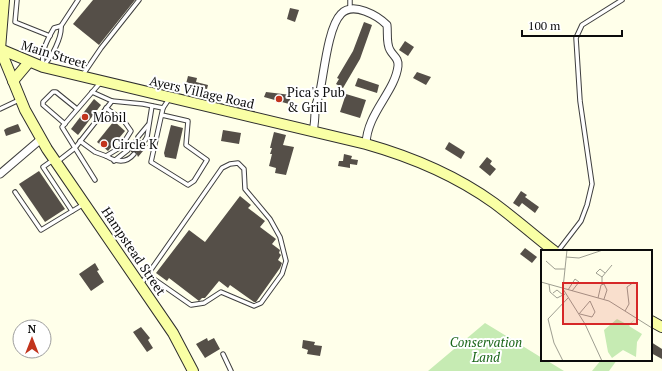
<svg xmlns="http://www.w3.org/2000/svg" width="662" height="371" font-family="'PT Serif',serif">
	<rect width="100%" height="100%" fill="#ffffea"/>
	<!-- green -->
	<g fill="#c6ebb3">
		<path d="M485,323L542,358V360H546L564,371H428Z"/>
		<path d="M601,360H617L609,371H592Z"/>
	</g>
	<!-- building -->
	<g fill="#554f48">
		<path d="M93,0H135L99,45L73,24Z"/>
		<path d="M290,8L299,10L295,22L287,19Z"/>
		<path d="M364,22L372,25L360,59L343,88L336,84L339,79L337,78L353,51Z"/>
		<path d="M405,41L414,47L408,56L399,50Z"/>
		<path d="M417,72L431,77L426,85L413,78Z"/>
		<path d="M188,76L197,78L196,82L208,85L207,89L186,84Z"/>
		<path d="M358,78L379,85L377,93L355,86Z"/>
		<path d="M266,92L291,95L289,104L264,97Z"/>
		<path d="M346,94L366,100L360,118L340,112Z"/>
		<path d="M94,99L101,105L78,135L71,129Z"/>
		<path d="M114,121L125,131L108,151L97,142Z"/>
		<path d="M18,124L21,131L6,136L4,130L7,128Z"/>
		<path d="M171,125L183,128L176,159L165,157L164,153Z"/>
		<path d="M223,130L241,133L239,144L221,141Z"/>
		<path d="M274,132L286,135L283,145L294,147L286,175L275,173L276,168L269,166L272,154H270L272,148H270Z"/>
		<path d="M135,138L137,140H141L143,145H148L138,157L136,152H131V148L127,147Z"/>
		<path d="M449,142L465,152L461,159L445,149Z"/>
		<path d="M344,154L352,156L351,159L358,160L357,165L350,164V168L338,166L339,161H343Z"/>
		<path d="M487,157L492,161L490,164L496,169L490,176L479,167Z"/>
		<path d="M39,171L65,209L45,222L19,184Z"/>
		<path d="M521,191L527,195L525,197L539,207L535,213L522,203L519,207L513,203Z"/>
		<path d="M240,196L251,205L248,208L265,221L260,227L276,239L272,244L280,250L279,253L281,255L278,260L282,263L280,268L256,302H254L230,285L228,288L219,281L205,298H202L199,301L169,278L167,281L156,273L189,230L205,242Z"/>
		<path d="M525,248L537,257L532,263L520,254Z"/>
		<path d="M95,263L99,270L97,271L104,282L91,291L79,274Z"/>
		<path d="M141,327L150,338L148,340L153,348L147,352L133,332Z"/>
		<path d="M207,338L208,341L214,338L220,349L205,358L196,344Z"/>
		<path d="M303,340L315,342L314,345L322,346L320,356L307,354L308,350L302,348Z"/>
		<path d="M651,342L662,349V359L651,353Z"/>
	</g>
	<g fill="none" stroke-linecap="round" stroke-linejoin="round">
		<!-- lane casing -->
		<g stroke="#3f3f3f" stroke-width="5.5">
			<g id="lane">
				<path d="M17,0L15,22L50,36"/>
				<path d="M350,9V0"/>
				<path d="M43,65C41,51 47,40 54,28L61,26"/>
				<path d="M44,65C52,57 62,37 61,26L78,0"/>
				<path d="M82,76L101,48L139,0"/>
				<path d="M92,92L112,101L75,148L95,180"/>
				<path d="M112,101L143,104L163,108L169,99"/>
				<path d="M0,109L19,100"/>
				<path d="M162,115L188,121L186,145L207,160L194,181L188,185L151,162L163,108"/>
				<path d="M65,124L43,105V102L53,92H56L77,109"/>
				<path d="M138,137L148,125"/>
				<path d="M80,141L95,152L106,156L121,147L131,131L124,121L106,108"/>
				<path d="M144,142L147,137L152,106"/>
				<path d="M106,156C116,162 126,164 134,154"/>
				<path d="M53,160L43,167L72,211"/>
				<path d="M114,161L128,150"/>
				<path d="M57,162L75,148L62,127L100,83"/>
				<path d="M15,192L41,230L84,204"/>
				<path d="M558,251L581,221L587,205L592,184L580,101L576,38L582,25L622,0"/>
				<path d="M141,284L222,168L230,164L238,163L244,169L245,189L270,219L280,237L286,261L282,274L261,303L254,306L221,292L204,303L191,305L148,275"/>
				<path d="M223,354L231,371"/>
			</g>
		</g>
		<!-- street casing -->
		<g stroke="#3f3f3f" stroke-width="9">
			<g id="street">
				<path d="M313,131C315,123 315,117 315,109C316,103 319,97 320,91C324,73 328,27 341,14C353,1 378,16 387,25C388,33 386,43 390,50C393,56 399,58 398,66C395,92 367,113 366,144"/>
				<path d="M0,174L41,139"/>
			</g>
		</g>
		<!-- secondary casing -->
		<g stroke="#2e2e2e" stroke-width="12">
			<g id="secondary">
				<path d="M4,0L0,49L25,110L47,149L173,333L193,371"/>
				<path d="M0,49L43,67L366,144C412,157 455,175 494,203C514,218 534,235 554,251"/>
				<path d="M13,81L29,62"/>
				<path d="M651,321L662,327"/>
			</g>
		</g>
		<!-- lane -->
		<use href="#lane" stroke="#fff" stroke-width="3.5"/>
		<!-- street -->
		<use href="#street" stroke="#fff" stroke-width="7"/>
		<!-- secondary -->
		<use href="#secondary" stroke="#f9ffa5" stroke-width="10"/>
	</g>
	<!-- markers -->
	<g fill="#c2341d" stroke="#fff" stroke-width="1.5">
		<circle cx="279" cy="99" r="4"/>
		<circle cx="85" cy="117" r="4"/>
		<circle cx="104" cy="144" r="4"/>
	</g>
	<g text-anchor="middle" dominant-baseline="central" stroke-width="4" stroke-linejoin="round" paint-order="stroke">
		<!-- street labels -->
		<g font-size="13" fill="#0c0c0c" stroke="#fff">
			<text transform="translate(54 54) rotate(17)">Main Street</text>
			<text transform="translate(202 92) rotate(13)">Ayers Village Road</text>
			<text transform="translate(134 251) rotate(56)">Hampstead Street</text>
		</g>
		<!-- poi labels -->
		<g font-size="13" fill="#0c0c0c" stroke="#fff" text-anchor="start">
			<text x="287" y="92">Pica's Pub<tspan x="287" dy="15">&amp; Grill</tspan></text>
			<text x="93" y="117">Mobil</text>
			<text x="112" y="144">Circle K</text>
		</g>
		<!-- park labels -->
		<g font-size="13" font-style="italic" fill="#1b6619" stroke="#fff">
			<text x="486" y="342">Conservation<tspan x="486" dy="15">Land</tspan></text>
		</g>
	</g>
	<!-- overview -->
	<g transform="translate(541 250)">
		<rect width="111" height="111" fill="#ffffea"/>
		<path d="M76,69L87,75L94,69L88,76L101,84L96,92L95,107L82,100L71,108L67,102L63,80Z" fill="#c6ebb3"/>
		<path fill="none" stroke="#9e9e91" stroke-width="1" d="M25,7L38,8L62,0M5,11L14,19H24M61,27L55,23L59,19L64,23M0,32L68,51L111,78M8,34L9,42L16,48L24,44M61,34V27L71,15M22,38L26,0M22,39L44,74L61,111M27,40L34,29L38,32L31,41M12,43L16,40L22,45M57,48L60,35L63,34L66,40L63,49M84,61L88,54L86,37L93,32M38,64L49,51L54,62L51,67L39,64M22,111L13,93L7,69L27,48"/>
		<path fill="#d62828" fill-opacity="0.15" stroke="#d62828" stroke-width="2" d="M22,33H96V74H22Z"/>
		<rect width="111" height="111" fill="none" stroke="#0c0c0c" stroke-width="2"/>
	</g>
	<!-- north arrow -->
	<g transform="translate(32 339)"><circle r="19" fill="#ffffff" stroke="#9e9e9e"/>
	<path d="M0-3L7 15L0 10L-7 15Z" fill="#c2341d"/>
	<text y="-6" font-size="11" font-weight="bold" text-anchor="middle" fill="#0c0c0c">N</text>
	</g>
	<!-- scale -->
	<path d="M522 30v6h100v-6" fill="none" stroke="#0c0c0c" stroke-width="2"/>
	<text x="528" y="30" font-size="12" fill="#0c0c0c" stroke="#ffffff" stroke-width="3" paint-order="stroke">100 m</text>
</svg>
